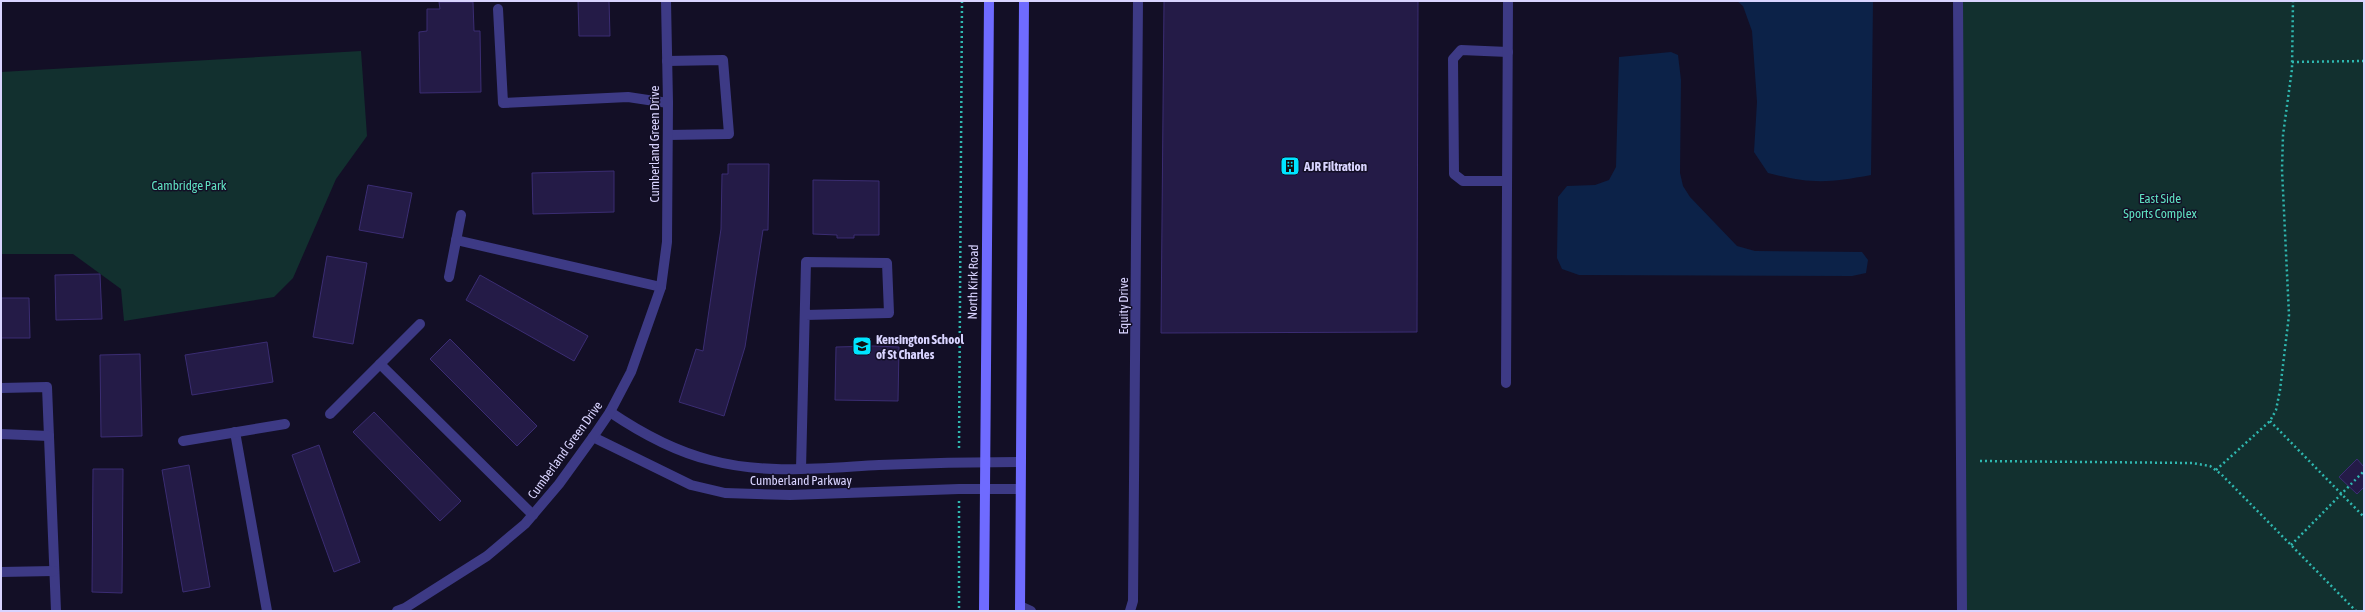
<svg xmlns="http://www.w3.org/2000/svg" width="2365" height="612" font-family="'Asap Condensed',sans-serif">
	<rect width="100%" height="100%" fill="#130f26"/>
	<!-- green -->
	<g fill="#12302f">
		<path d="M1954,1H2364V611H1959Z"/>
		<path d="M361,51L367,136L336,179L293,278L274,297L124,321L121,289L73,254H1V72Z"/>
	</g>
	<!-- water -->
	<g fill="#0c2248">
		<path d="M1737,1H1873L1871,175C1828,183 1811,184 1768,173L1754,152L1757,102L1752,31L1743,6Z"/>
		<path d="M1671,52L1678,55L1681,80L1680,173L1683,186L1690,197L1737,246L1755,251L1862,252L1868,260L1866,273L1852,276L1579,275L1562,269L1557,258L1558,197L1567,186L1595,185L1609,180L1616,167L1619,57Z"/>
	</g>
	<!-- building -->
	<g fill="#241b47" stroke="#3b2d73">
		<path d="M578,1H609L610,36H579Z"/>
		<path d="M1164,1H1418L1417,332L1161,333Z"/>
		<path d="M439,2H473L474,31H480L481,92L420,93L419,32L427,31V9H440Z"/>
		<path d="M728,164H769L768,230H763L745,347L724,416L679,402L696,349L703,351L721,229L722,174H728Z"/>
		<path d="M614,171V212L533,214L532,173Z"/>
		<path d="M813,180L879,181V235H854V238H837V235L813,234Z"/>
		<path d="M368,185L412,193L403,238L359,230Z"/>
		<path d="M327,256L367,263L353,344L313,337Z"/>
		<path d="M100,274L102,319L56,320L55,275Z"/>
		<path d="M480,275L588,336L574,361L466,300Z"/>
		<path d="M1,298H29L30,338H1Z"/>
		<path d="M450,339L537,426L517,446L430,359Z"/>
		<path d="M267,342L273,382L192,395L185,355Z"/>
		<path d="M874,346L899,347L898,401L835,400L836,347Z"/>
		<path d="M140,354L142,436L101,437L100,355Z"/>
		<path d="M374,412L461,501L440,521L353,432Z"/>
		<path d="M319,445L360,562L334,572L292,455Z"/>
		<path d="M2357,459L2364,467V487L2357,494L2339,477Z"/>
		<path d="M189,465L210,587L183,592L162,470Z"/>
		<path d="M93,469H123L122,593L92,592Z"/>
	</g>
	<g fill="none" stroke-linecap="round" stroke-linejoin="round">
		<!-- path -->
		<g stroke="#2fb8b0" stroke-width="2.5" stroke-dasharray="2 3" stroke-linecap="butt">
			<path d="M2292,62L2364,61"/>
			<path d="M2270,421L2364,517"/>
			<path d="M959,448L962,1"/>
			<path d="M1980,461L2192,463L2210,466L2221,474L2356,611"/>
			<path d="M2216,470L2270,421L2276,410L2280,390L2289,315L2282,170L2283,135L2292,69L2293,1"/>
			<path d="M959,501V611"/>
			<path d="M2291,545L2364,471"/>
		</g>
		<!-- service -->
		<g stroke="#3d3a85" stroke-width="10">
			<path d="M1958,1L1962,611"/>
			<path d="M1507,181H1463L1454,174L1453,59L1461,50L1508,52"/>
			<path d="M1506,383L1508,1"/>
			<path d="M801,469L806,262L887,263L889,313L805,315"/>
		</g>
		<!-- minor -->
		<g stroke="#3d3a85" stroke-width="10">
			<path d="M498,9L503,103L628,97L668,103"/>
			<path d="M667,61L723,60L729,134L668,135"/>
			<path d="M456,240L661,287"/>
			<path d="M449,277L461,215"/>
			<path d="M380,364L533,515"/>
			<path d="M1,388L47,387L56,611"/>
			<path d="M610,412C641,433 674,451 710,460C765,475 823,468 879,465C926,463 974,462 1021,462"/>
			<path d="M330,414L420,324"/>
			<path d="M235,432L267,611"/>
			<path d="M1,434L49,436"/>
			<path d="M593,437L691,485L725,493L790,495L959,489H1020"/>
			<path d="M183,441L285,424"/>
			<path d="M1,572L54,571"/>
			<path d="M1020,606L1031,611"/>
			<path d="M397,611L405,608L487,556L525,524L559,484L593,437L610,412L631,372L661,287L667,242L668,103L666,1"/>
			<path d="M1130,611L1133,601L1138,1"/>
		</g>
		<!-- secondary -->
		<g stroke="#6f6bff" stroke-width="10">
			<path d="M984,611L989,1"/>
			<path d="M1020,611L1024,1"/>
		</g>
	</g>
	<!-- icons -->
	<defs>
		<g id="building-square" transform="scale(1)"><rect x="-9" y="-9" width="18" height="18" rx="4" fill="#00e5ff" stroke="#130f26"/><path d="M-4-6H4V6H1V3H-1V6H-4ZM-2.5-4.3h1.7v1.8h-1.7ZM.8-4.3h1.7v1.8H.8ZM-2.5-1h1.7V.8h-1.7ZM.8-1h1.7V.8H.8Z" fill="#111"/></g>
		<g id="school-square" transform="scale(1)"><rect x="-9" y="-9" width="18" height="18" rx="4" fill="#00e5ff" stroke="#130f26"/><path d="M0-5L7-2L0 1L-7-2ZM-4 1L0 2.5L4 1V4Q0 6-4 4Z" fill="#111"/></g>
	</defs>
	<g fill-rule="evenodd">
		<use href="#building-square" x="1290" y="166"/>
		<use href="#school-square" x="862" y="346"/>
	</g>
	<g text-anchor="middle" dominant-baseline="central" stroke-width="3" stroke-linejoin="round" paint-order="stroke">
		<!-- street labels -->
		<g font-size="13" fill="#d9d4ff" stroke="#130f26">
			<text transform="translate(654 144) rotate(-90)">Cumberland Green Drive</text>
			<text transform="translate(973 282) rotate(-89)">North Kirk Road</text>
			<text transform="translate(1123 306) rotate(-90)">Equity Drive</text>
			<text transform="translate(565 450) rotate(-54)">Cumberland Green Drive</text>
			<text x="801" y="480">Cumberland Parkway</text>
		</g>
		<!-- poi labels -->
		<g font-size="13" font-weight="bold" fill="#d9d4ff" stroke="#130f26" text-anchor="start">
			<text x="1304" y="166">AJR Filtration</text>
			<text x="876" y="339">Kensington School<tspan x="876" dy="15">of St Charles</tspan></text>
		</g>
		<!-- park labels -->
		<g font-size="13" fill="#5fe0c0" stroke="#130f26">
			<text x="189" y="185">Cambridge Park</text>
			<text x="2160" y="198">East Side<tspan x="2160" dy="15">Sports Complex</tspan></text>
		</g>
	</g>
	<!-- border -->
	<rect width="2365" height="612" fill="none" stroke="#d9d4ff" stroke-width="4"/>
</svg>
